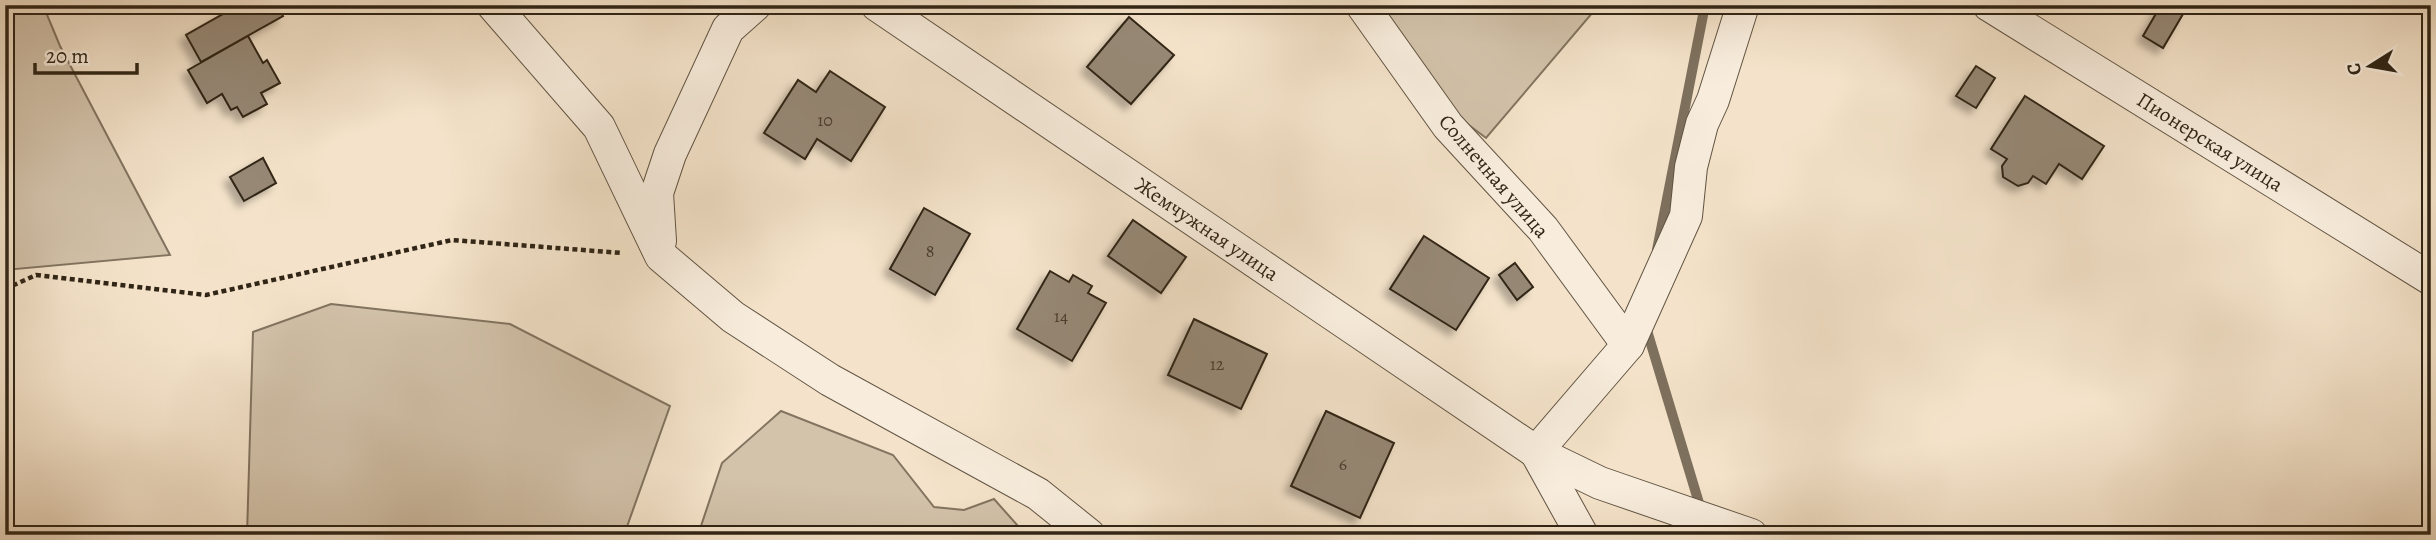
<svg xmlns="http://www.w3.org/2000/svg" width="2436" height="540" font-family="Alegreya,serif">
	<defs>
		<filter id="shadow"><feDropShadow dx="-6" dy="6" stdDeviation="3.5" flood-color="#0004"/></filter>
	</defs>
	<rect width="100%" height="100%" fill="#f4e3ca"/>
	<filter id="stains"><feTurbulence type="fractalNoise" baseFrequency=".00286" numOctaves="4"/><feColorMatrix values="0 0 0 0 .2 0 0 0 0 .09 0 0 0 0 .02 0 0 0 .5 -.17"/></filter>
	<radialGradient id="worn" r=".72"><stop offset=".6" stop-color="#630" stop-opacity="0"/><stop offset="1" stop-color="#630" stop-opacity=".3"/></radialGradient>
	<!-- green -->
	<g fill="#d3c3ab" stroke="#827460" stroke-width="2">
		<path d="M5,5H43L60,46L170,255L5,270Z"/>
		<path d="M1375,5H1599L1486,138L1449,110Z"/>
		<path d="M331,304L510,324L670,406L624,535H247L253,332Z"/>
		<path d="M781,411L893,455L934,507L964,510L994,499L1026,535H698L722,463Z"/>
	</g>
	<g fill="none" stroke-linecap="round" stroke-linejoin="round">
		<!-- stream -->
		<g stroke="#7d705d" stroke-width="10">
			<path d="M1657,250L1705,5"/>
			<path d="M1645,324L1702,513"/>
		</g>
	</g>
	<!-- building -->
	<g fill="#968874" stroke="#302516" stroke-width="2" filter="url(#shadow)">
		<path d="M248,5H277L283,16L201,62L186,35L232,9L234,13Z"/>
		<path d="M2161,5H2170L2183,14L2163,48L2143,36Z"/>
		<path d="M1129,17L1174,55L1131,104L1087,67Z"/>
		<path d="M248,36L263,63L267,60L280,83L261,93L267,104L243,117L237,107L231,110L222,94L207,103L188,70Z"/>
		<path d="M1976,66L1995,78L1976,108L1956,96Z"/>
		<path d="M830,71L885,107L851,161L817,139L805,159L764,133L798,80L816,92Z"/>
		<path d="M2025,96L2104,146L2082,179L2059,164L2046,184L2033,176L2028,183L2018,186L2003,177L2002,166L2007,159L1991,149Z"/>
		<path d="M263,158L276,183L244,201L230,177Z"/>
		<path d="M924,208L970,234L935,295L890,269Z"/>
		<path d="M1133,220L1186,257L1161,293L1108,256Z"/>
		<path d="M1424,236L1489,278L1456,330L1390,289Z"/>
		<path d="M1515,263L1533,287L1517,300L1499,275Z"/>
		<path d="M1050,271L1069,282L1073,275L1092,286L1088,293L1106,303L1072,361L1017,329Z"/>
		<path d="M1194,319L1267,354L1241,409L1168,375Z"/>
		<path d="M1326,411L1394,443L1360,518L1291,486Z"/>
	</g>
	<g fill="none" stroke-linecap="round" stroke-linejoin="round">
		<!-- minor casing -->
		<g stroke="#615443" stroke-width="34">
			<g id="minor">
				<path d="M493,5L599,127L661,256L733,317L830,380L1038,494L1089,535"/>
				<path d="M877,5L1536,452L1600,483L1751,535"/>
				<path d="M1362,5L1448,126L1543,229L1628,345"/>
				<path d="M1989,5L2431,279"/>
				<path d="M660,241L657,193L670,154L728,29L755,5"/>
				<path d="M1582,535L1536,452L1628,345L1686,216L1691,167L1702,124L1713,100L1743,5"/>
			</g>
		</g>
		<!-- path -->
		<path stroke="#302516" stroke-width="4.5" stroke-dasharray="5 3.5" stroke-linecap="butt" d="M5,289L36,275L206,295L452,240L622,253"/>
		<!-- minor -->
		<use href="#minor" stroke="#f8eddd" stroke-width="32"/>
	</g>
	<g text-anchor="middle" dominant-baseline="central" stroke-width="5" stroke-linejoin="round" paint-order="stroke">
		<!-- number labels -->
		<g font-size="18" fill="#4a3e2e">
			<text x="825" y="120">10</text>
			<text x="930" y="251">8</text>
			<text x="1061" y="316">14</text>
			<text x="1217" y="364">12</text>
			<text x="1343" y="464">6</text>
		</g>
		<!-- street labels -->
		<g font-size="21" fill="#302516" stroke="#f8eddd">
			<text transform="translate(2210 142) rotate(32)">Пионерская улица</text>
			<text transform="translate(1494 176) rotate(49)">Солнечная улица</text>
			<text transform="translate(1207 229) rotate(34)">Жемчужная улица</text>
		</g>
	</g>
	<!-- margin -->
	<rect width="2436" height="540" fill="none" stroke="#f4e3ca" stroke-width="28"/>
	<rect x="7" y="7" width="2422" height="526" fill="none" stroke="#302516" stroke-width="3.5"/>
	<rect x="14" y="14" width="2408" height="512" fill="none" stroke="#302516" stroke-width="2"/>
	<!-- north arrow -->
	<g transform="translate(2370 66) rotate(259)" stroke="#f8eddd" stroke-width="5" paint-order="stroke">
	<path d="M0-5L12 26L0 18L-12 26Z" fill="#302516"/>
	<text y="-10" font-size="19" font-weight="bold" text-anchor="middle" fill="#302516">С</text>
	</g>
	<!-- scale -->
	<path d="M35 63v10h102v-10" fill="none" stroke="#302516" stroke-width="3.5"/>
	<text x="46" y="63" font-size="21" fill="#302516" stroke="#f8eddd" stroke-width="5" paint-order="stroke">20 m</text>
	<rect width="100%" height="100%" filter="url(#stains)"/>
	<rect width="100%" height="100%" fill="url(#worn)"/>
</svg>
